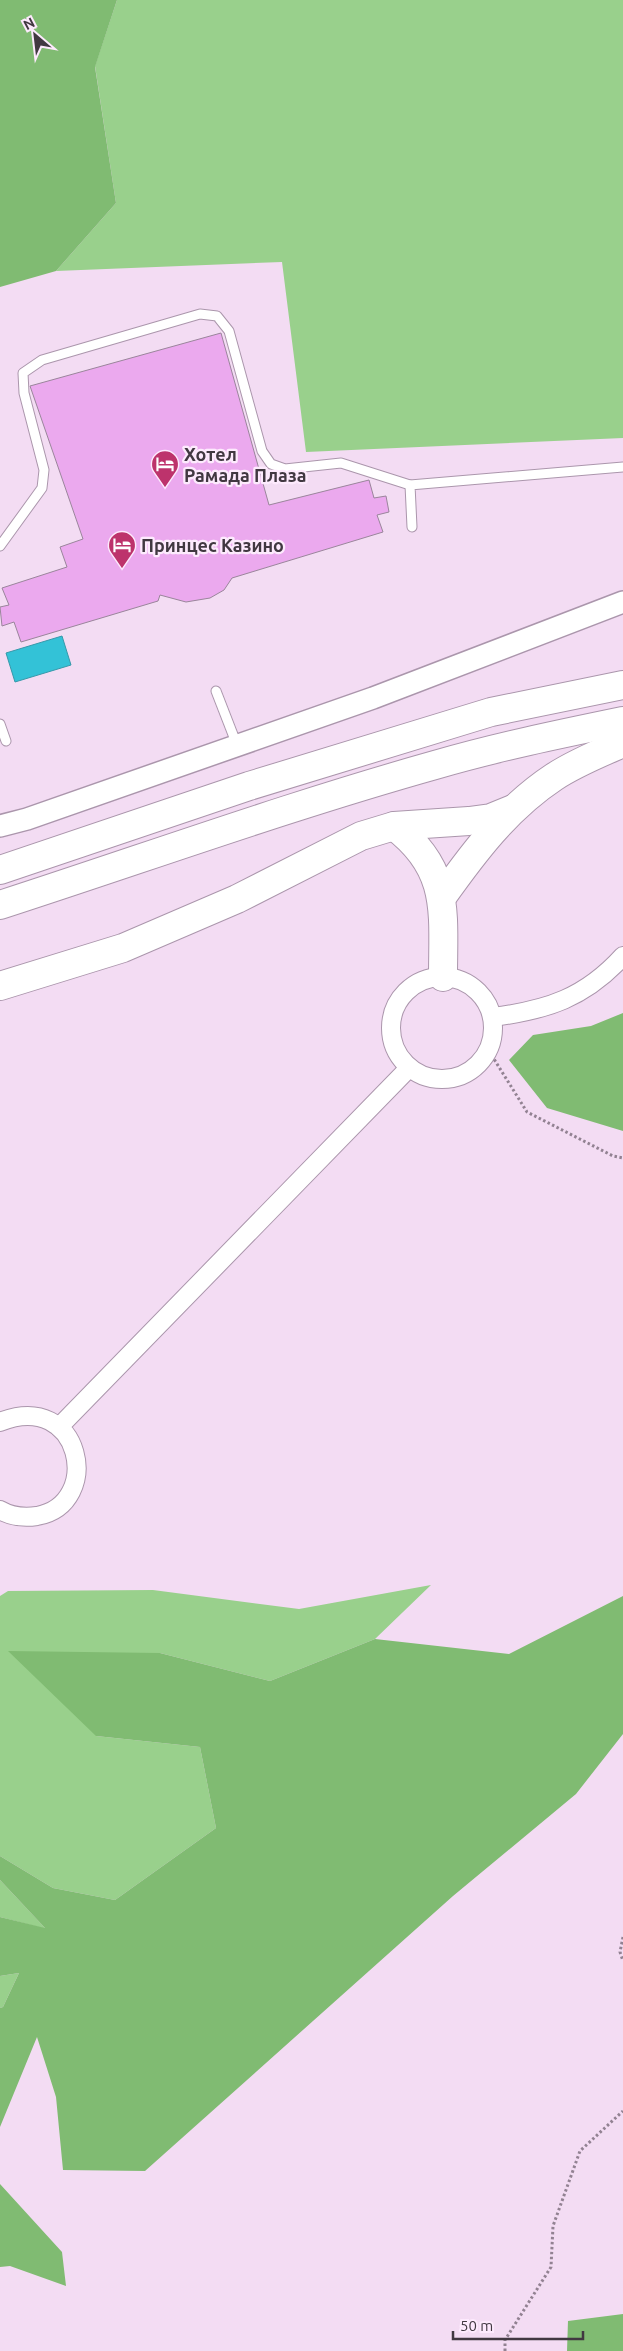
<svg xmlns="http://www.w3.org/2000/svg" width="623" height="2351" font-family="Ubuntu,sans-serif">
	<rect width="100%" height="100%" fill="#f3dcf3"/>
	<!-- green -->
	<g fill="#99d08c">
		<path d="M117,0H623V438L306,452L282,262L56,271L116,203L95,66Z"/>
		<path d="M431,1585L375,1639L270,1681L160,1653L96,1736L200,1747L216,1828L115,1900L53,1888L0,1856V1596L8,1591L153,1590L299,1609Z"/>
		<path d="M0,1880L46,1929L0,1917Z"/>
		<path d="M19,1973L3,2007L0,2008V1976Z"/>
	</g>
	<!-- forest -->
	<g fill="#80bb72">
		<path d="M0,0H117L95,67L116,203L56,271L0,287Z"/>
		<path d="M623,1013V1131L547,1108L509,1060L533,1035L591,1026Z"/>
		<path d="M623,1596V1734L576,1794L453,1896L145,2171L63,2170L56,2097L37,2037L0,2127V2008L3,2007L19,1973L0,1976V1917L45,1928L0,1880V1856L53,1888L115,1900L216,1828L200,1747L96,1736L8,1651L160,1653L270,1681L375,1639L509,1654Z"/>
		<path d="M0,2184L62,2252L66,2286L10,2266L0,2267Z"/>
		<path d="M623,2314V2351H567L568,2321Z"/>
	</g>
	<!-- water -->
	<path fill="#33c2d7" stroke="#3799aa" d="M62,636L71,665L15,682L6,653Z"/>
	<!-- building -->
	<path fill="#eba9ee" stroke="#9a859b" d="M221,333L269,505L369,480L374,498L386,496L389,512L377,515L383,532L232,578L224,590L210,598L186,602L160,595L158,601L21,642L14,622L2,626L0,607L9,605L2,588L67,567L60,547L83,539L30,386Z"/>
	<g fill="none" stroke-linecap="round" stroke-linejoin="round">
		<!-- service casing -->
		<g stroke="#ab96ac" stroke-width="11">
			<g id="service">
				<path d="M412,527L410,485L623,467"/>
				<path d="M0,546L42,488L44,470L24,393L23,373L42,360L200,314L217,316L229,331L262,451L271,464L285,469L341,463L410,485"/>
				<path d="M216,691L237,745"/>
				<path d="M0,724L6,741"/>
			</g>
		</g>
		<!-- minor casing -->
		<g stroke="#ab96ac" stroke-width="20">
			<g id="minor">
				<circle cx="442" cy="1028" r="51"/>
				<path d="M493,1017C547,1010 585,998 623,956"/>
				<path d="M0,1422C82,1389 104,1504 37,1516C23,1518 12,1517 0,1510"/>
				<path d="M59,1427L409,1068"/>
			</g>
		</g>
		<!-- tertiary casing -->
		<g stroke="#ab96ac" stroke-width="24">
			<path id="tertiary" d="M0,826L27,819L373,698L623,602"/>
		</g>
		<!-- motorway casing -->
		<g stroke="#ab96ac" stroke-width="30">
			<g id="motorway">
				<path d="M394,826C451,869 443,913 443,977"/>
				<path d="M0,870L249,786L491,712L623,685"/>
				<path d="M442,897C474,852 507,808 554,777C575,763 600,753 623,743"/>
				<path d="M0,905C145,858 289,806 435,765C497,747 560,734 623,721"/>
				<path d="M0,986L123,948L237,899L361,836L394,826L469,821L491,818L513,809"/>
			</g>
		</g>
		<!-- path -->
		<g stroke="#928292" stroke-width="3" stroke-dasharray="2.5 2.5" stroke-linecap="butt">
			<path d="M489,1051L527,1112L613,1156L623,1158"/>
			<path d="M623,1937L620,1952L623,1961"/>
			<path d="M505,2351V2340L551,2267L553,2226L580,2151L623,2111"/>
		</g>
		<!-- service -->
		<use href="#service" stroke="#fff" stroke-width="9"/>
		<!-- minor -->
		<use href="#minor" stroke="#fff" stroke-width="18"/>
		<!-- tertiary -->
		<use href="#tertiary" stroke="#fff" stroke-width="21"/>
		<!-- motorway -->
		<use href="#motorway" stroke="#fff" stroke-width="28"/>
	</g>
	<!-- icons -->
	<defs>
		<g id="hotel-pin" transform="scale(1.4375)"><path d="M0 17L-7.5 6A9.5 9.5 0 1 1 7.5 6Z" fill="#bd336c" stroke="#fdeafd"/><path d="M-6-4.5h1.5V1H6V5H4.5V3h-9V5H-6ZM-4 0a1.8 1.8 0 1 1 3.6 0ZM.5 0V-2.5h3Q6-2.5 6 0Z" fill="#fff"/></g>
	</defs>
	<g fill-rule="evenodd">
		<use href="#hotel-pin" x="165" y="464"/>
		<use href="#hotel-pin" x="122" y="545"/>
	</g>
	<g text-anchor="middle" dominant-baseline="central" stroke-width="4.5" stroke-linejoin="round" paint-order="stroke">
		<!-- poi labels -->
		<g font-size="18" font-weight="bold" fill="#413841" stroke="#fdeafd" text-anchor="start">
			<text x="184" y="454">Хотел<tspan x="184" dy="21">Рамада Плаза</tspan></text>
			<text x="141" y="545">Принцес Казино</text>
		</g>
	</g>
	<!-- north arrow -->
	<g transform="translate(35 35) rotate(332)" stroke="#fdeafd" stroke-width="4" paint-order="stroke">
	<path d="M0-4L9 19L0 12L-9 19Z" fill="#413841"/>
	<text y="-8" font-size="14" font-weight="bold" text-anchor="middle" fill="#413841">N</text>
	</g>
	<!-- scale -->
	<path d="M453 2331v8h130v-8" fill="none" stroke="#413841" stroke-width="2.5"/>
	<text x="460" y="2331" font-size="15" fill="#413841" stroke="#fdeafd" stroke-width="4" paint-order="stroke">50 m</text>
</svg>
